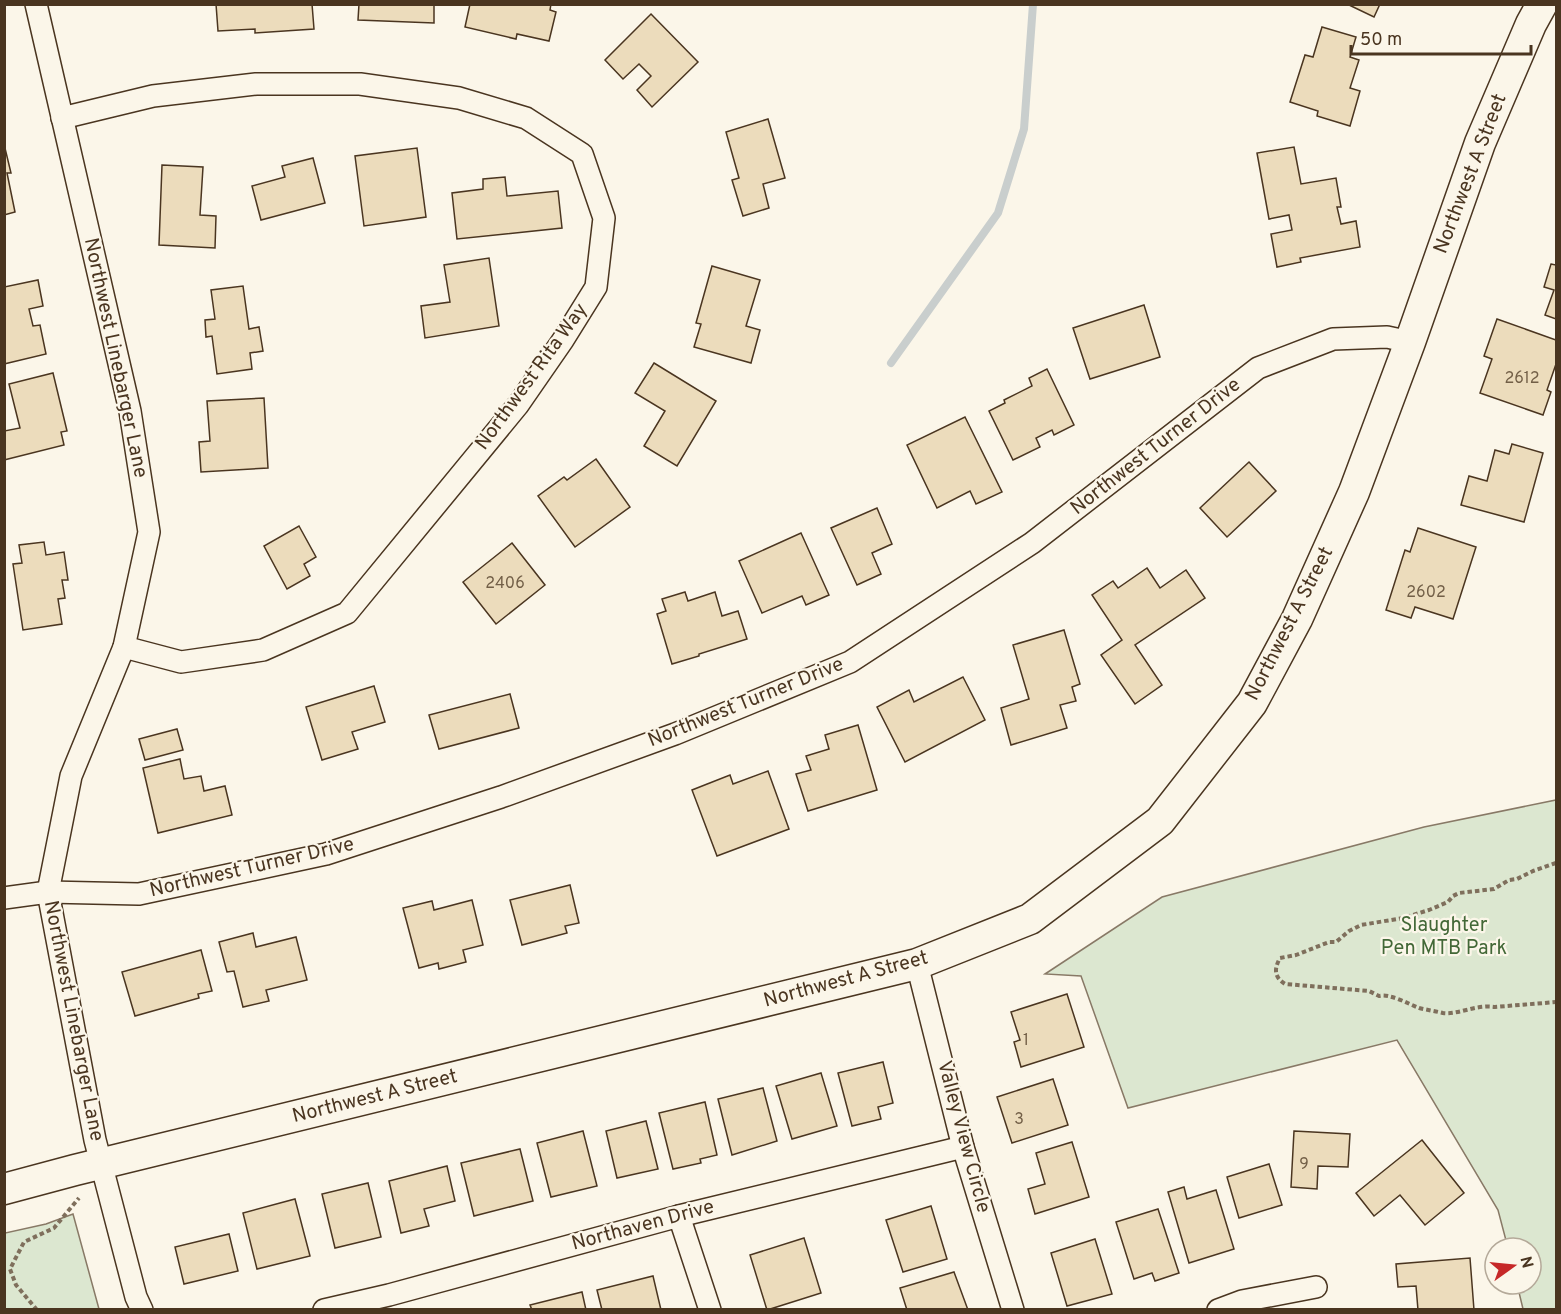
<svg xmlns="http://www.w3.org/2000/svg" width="1561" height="1314" font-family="Overpass,sans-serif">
	<rect width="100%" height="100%" fill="#fbf6e9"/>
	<!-- green -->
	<g fill="#dce7d0" stroke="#887966" stroke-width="1.5">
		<path d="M1556,800V1309H1523L1517,1284H1531V1248H1508L1498,1210L1397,1040L1128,1108L1081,976L1045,974L1162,897L1424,827Z"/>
		<path d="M73,1214L99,1309H5V1233L46,1224Z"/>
	</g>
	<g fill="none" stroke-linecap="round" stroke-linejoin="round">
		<!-- stream -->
		<path stroke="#c9cecd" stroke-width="8" d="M891,363L998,213L1024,129L1033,4"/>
	</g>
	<!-- building -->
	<g fill="#ecdcbc" stroke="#4a3520" stroke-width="1.5">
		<path d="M216,4H312L314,29L255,33V29L218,31Z"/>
		<path d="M359,4H434V23L358,20Z"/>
		<path d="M470,4H551L550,10L556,12L549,41L517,34L516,39L465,27Z"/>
		<path d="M1347,4H1380L1374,17Z"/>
		<path d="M651,14L698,62L652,107L637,90L651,76L639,64L623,79L605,60Z"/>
		<path d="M1322,27L1356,37L1350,57L1359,60L1350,88L1360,91L1350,126L1317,116L1318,111L1290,102L1305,55L1313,57Z"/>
		<path d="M768,119L785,178L763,184L769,208L743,216L732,180L739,178L726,132Z"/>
		<path d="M4,144L11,173H7L15,212L4,215Z"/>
		<path d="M1294,147L1301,184L1336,178L1341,207H1337L1341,224L1356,221L1360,247L1300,258L1301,262L1277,267L1271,234L1292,230L1289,215L1269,219L1257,153Z"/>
		<path d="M417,148L426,217L364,226L355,156Z"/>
		<path d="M313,158L325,203L261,220L252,186L285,177L282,166Z"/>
		<path d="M162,165L203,167L200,215L216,216L215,248L159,245Z"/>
		<path d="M505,177L507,196L558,191L562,228L457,239L452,193L483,189V179Z"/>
		<path d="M489,258L499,326L425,338L421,306L450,302L444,265Z"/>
		<path d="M1551,264L1556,265V319L1545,315L1554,290L1544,287Z"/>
		<path d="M712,266L760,280L746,326L760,330L751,363L694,347L701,324L696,323Z"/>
		<path d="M38,280L43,306L29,309L33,326L40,325L46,354L4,364V287Z"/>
		<path d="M243,286L249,329L259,327L263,351L250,353L252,369L217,374L212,336L206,337L205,320L215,319L211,290Z"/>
		<path d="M1144,305L1160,357L1090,379L1073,328Z"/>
		<path d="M1497,319L1556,340V364L1547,390L1551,392L1543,415L1480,393L1492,359L1484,356Z"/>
		<path d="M654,363L716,401L677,466L644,446L665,411L635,393Z"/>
		<path d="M1047,369L1074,425L1054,435L1052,430L1036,438L1040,447L1013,460L989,411L1005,403L1004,400L1032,386L1029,378Z"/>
		<path d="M53,373L67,431L61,432L64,445L4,460V431L20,428L9,384Z"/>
		<path d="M264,398L268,468L201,472L199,442L210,441L207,401Z"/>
		<path d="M965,417L1002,492L976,504L970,491L937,508L907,445Z"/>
		<path d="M1512,444L1543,453L1524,522L1461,505L1469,476L1487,481L1495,450L1509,454Z"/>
		<path d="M596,459L630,507L575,547L538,496L564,477L567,480Z"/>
		<path d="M1249,462L1276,491L1227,537L1200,508Z"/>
		<path d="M877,508L892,544L872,553L881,574L857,585L831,528Z"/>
		<path d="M299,526L316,557L304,564L310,576L287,589L264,546Z"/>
		<path d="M1418,528L1476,547L1453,619L1415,607L1411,618L1386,610L1405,550L1410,552Z"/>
		<path d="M801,533L829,595L806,605L802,596L762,613L739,561Z"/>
		<path d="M44,542L46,555L64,552L68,580H62L65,598L58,599L62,624L23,630L13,564L22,563L19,545Z"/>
		<path d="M512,543L545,585L496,624L463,582Z"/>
		<path d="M1147,568L1160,588L1186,570L1205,598L1135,645L1162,685L1135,704L1101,655L1122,640L1092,595L1113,581L1118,588Z"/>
		<path d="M685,592L688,601L715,592L722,616L738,611L747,639L699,654V656L672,664L657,614L666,611L662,599Z"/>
		<path d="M1064,630L1080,684L1072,687L1076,701L1060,705L1067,728L1011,745L1001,708L1029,699L1013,645Z"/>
		<path d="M963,677L985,720L905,762L877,707L909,690L914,702Z"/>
		<path d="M374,686L385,722L352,732L358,749L322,760L306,707Z"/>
		<path d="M510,694L519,728L439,749L429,715Z"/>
		<path d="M858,725L877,790L808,811L796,774L811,770L806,756L829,749L825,735Z"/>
		<path d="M177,729L183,750L145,760L139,739Z"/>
		<path d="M180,759L184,779L201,776L204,791L225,786L232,815L158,833L143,768Z"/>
		<path d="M768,771L789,829L717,856L692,790L730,775L733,784Z"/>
		<path d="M570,885L579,923L565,926L567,933L522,945L510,900Z"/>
		<path d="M472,900L483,945L463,950L466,962L439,969L438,963L419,968L403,908L432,901L434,910Z"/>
		<path d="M253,933L256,947L296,937L307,980L266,990L269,1001L243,1007L234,971L227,972L219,942Z"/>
		<path d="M201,950L212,991L198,994L199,998L135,1016L122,972Z"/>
		<path d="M1067,994L1084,1047L1021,1067L1014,1042L1020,1040L1011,1012Z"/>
		<path d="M883,1062L893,1103L878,1107L881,1119L852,1126L838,1073Z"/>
		<path d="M821,1073L837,1126L792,1139L776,1086Z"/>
		<path d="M1053,1079L1068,1125L1012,1143L997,1097Z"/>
		<path d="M763,1088L777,1141L732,1155L718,1099Z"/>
		<path d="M705,1102L717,1155L700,1159L701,1163L673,1169L659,1113Z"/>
		<path d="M646,1121L658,1169L617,1178L606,1131Z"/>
		<path d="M583,1131L597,1186L551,1197L537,1143Z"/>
		<path d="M1294,1131L1350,1134L1348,1167L1318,1166L1317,1189L1291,1187Z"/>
		<path d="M1422,1140L1464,1193L1425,1225L1400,1195L1374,1216L1356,1193Z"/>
		<path d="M1072,1142L1089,1197L1035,1214L1028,1189L1045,1184L1036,1153Z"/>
		<path d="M520,1149L533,1201L474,1216L461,1163Z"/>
		<path d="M1269,1164L1282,1205L1239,1218L1227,1177Z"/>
		<path d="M447,1166L455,1201L424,1209L429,1226L401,1233L389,1181Z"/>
		<path d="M368,1183L381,1237L335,1248L322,1194Z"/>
		<path d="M1184,1187L1187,1199L1216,1190L1234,1249L1189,1263L1168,1192Z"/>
		<path d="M295,1199L310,1256L257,1269L243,1213Z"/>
		<path d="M931,1206L947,1259L903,1272L886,1220Z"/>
		<path d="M1158,1209L1179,1273L1155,1281L1152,1273L1134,1279L1116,1222Z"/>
		<path d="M229,1234L238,1271L184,1284L175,1247Z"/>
		<path d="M804,1238L821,1293L767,1310L750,1255Z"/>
		<path d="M1095,1239L1112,1294L1067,1306L1051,1253Z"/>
		<path d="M1470,1258L1474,1310H1418L1416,1286L1398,1287L1396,1264Z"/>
		<path d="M954,1272L968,1310H907L900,1288Z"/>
		<path d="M653,1276L661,1310H602L597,1290Z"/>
		<path d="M582,1292L586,1310H532L530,1305Z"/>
	</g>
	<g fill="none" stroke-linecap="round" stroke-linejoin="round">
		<!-- street casing -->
		<g stroke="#4a3520" stroke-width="24">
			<g id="street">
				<path d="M36,4L130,411L149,532L124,647L71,776L48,892L95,1140L136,1297L142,1310"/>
				<path d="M62,118L153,96L256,84H360L459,98L526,118L582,154L604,218L596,287L563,340L518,405L347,613L263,650L181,662L124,647"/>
				<path d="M4,898L48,892L139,894L326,854L501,797L675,734L850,662L1032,543L1258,368L1333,339L1387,337L1410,342"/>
				<path d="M917,964L963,1147L1013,1310"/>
				<path d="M679,1216L710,1310"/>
				<path d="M324,1310L389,1295L679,1216L963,1147"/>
				<path d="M1218,1310L1242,1301L1316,1287"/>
			</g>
		</g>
		<!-- secondary casing -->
		<g stroke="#4a3520" stroke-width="33">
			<path id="secondary" d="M4,1189L75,1170L917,964L1030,919L1160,821L1252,703L1297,619L1354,492L1410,342L1480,143L1531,24L1542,4"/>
		</g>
		<!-- path -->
		<g stroke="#7f6f5c" stroke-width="4" stroke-dasharray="4.5 3" stroke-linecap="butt">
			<path d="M1556,863L1533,871L1517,879L1509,880L1494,889L1459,893L1453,896L1448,902L1429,910L1403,918L1361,925L1349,931L1336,942H1329L1296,955L1280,958C1274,969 1274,977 1285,984L1369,991L1379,996C1389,993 1409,1004 1419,1008C1427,1010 1435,1011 1443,1013C1458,1015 1477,1004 1495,1007L1556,1002"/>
			<path d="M37,1310L16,1285L10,1269L24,1242L54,1228L79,1198"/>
		</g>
		<!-- street -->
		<use href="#street" stroke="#fbf6e9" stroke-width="21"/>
		<!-- secondary -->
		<use href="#secondary" stroke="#fbf6e9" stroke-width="30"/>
	</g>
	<g text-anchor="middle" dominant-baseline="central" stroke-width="4.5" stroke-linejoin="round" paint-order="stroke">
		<!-- number labels -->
		<g font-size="16" fill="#725f47">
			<text x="1522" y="379">2612</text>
			<text x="505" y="584">2406</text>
			<text x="1426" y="593">2602</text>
			<text x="1026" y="1041">1</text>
			<text x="1019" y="1120">3</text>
			<text x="1304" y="1165">9</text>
		</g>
		<!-- street labels -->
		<g font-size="20" fill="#4a3520" stroke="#fbf6e9">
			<text transform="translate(1471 174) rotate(-69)">Northwest A Street</text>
			<text transform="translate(115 358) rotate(78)">Northwest Linebarger Lane</text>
			<text transform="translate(532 377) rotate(-54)">Northwest Rita Way</text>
			<text transform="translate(1156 447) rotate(-38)">Northwest Turner Drive</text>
			<text transform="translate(1290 624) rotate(-63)">Northwest A Street</text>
			<text transform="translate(746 703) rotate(-22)">Northwest Turner Drive</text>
			<text transform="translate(252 868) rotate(-13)">Northwest Turner Drive</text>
			<text transform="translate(846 980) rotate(-15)">Northwest A Street</text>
			<text transform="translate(73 1021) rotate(79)">Northwest Linebarger Lane</text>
			<text transform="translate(375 1097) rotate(-14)">Northwest A Street</text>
			<text transform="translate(963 1137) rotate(75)">Valley View Circle</text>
			<text transform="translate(643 1226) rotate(-15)">Northaven Drive</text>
		</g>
		<!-- park labels -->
		<g font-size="20" fill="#436837" stroke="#fbf6e9">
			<text x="1444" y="926">Slaughter<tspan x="1444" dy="23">Pen MTB Park</tspan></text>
		</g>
	</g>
	<!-- border -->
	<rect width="1561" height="1314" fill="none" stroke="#4a3520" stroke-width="12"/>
	<!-- north arrow -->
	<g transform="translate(1513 1266) rotate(75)"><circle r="28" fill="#fbf6e9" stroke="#b4a999" stroke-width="1.5"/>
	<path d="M0-4.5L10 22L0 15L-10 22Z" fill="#c62828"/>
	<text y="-9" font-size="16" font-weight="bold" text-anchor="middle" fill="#4a3520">N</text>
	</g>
	<!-- scale -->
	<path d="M1351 45v9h180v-9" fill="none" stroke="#4a3520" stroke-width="3"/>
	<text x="1360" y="45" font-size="18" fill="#4a3520" stroke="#fbf6e9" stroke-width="4.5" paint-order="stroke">50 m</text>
</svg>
